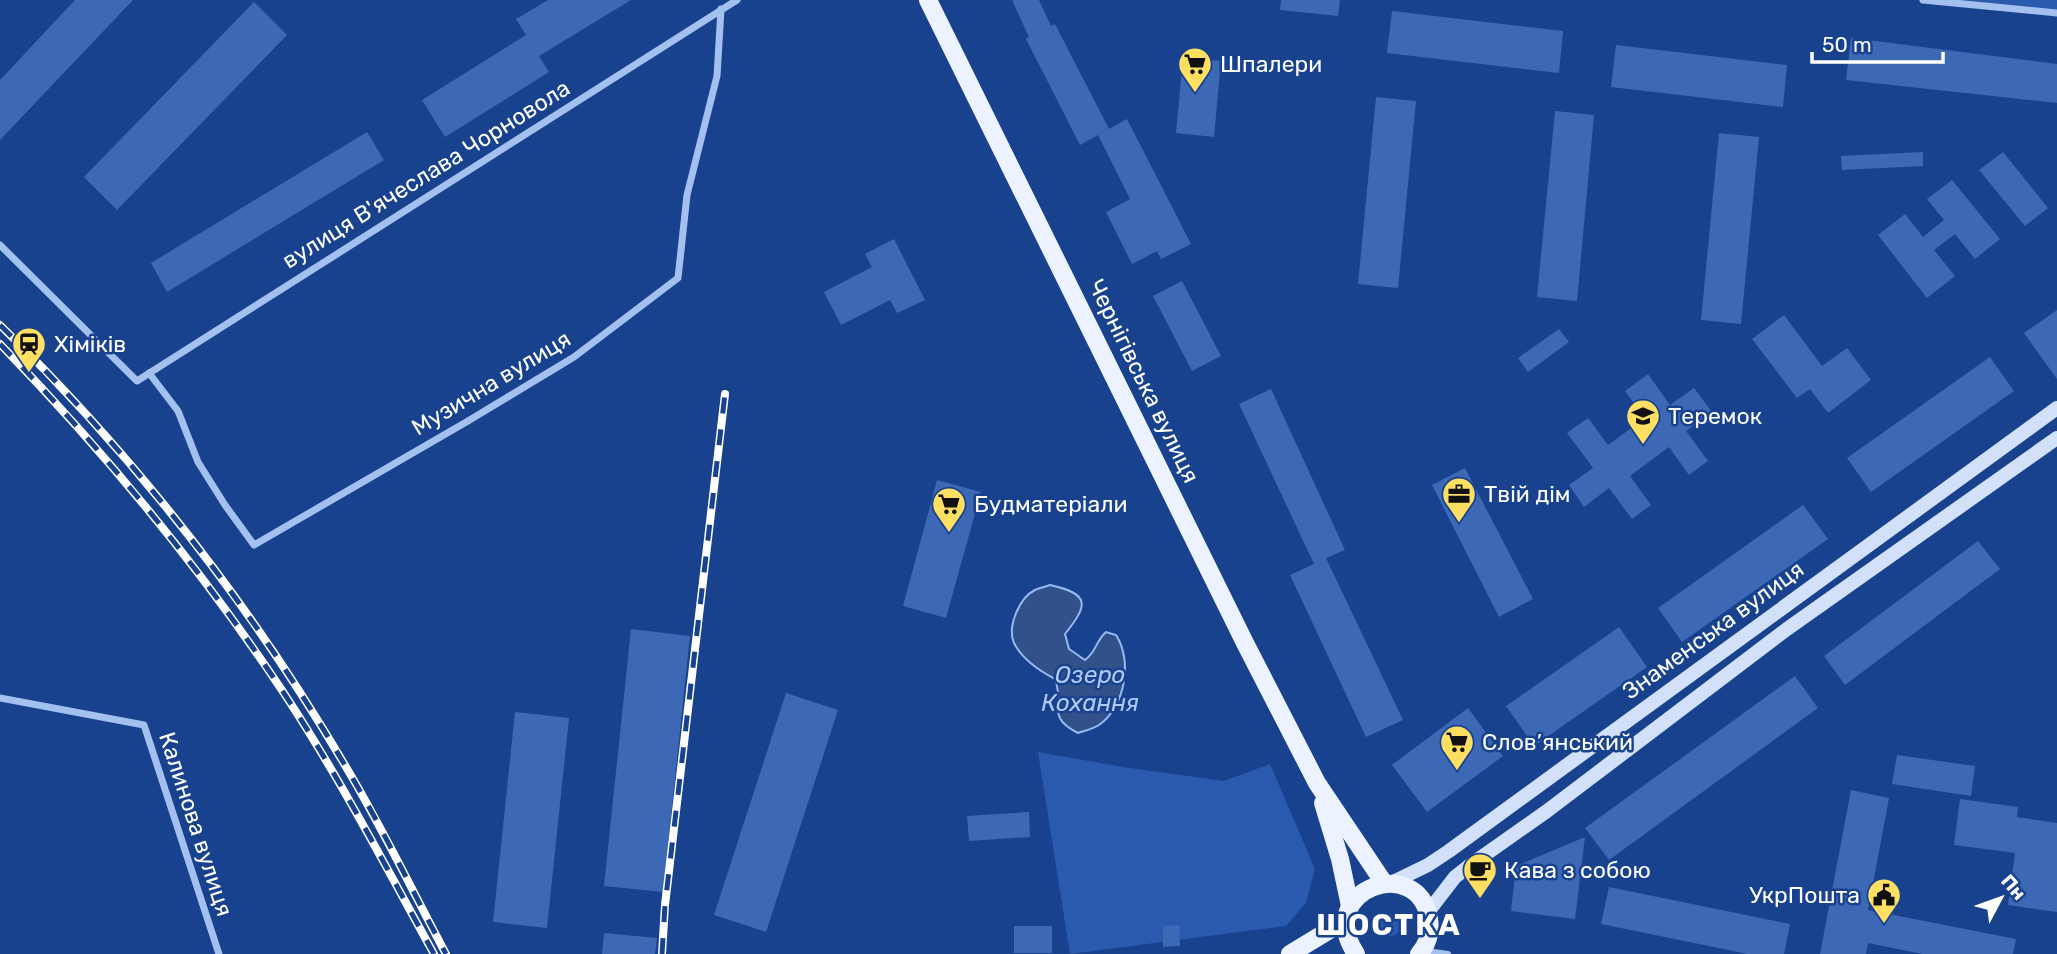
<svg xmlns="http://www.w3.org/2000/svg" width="2057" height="954" font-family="Rubik,sans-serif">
	<rect width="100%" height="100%" fill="#18428e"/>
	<!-- green -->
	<g fill="#2a5aad">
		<path d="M1916,0H2057V14Z"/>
		<path d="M1038,752L1123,767L1224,781L1270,764L1315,869L1306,903L1286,926L1070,954Z"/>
		<circle cx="1390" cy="925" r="11"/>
	</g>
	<!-- water -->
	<path fill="#32518a" stroke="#97b9f1" stroke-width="2" d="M1050,585C1091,594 1088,605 1065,634L1069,649L1085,660C1097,651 1095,642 1106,632L1116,635C1133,661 1125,707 1099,725C1093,729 1084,731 1078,733C1045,716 1065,706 1055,679C1040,671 1022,659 1014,643C1007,627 1019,598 1035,590C1039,588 1045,587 1050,585Z"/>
	<!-- building -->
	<g fill="#3c68b5">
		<path d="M75,0H133L0,140V80Z"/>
		<path d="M548,0H631L539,56L549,72L445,137L422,100L526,35L516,19Z"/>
		<path d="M1012,0H1039L1051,26L1055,24L1109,129L1127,119L1191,244L1161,259L1157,251L1132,264L1106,212L1130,199L1098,135L1080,145L1026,39L1029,37Z"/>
		<path d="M1281,0H1340L1338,16L1280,10Z"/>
		<path d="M254,2L287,35L117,210L84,177Z"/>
		<path d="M1392,11L1563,31L1559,73L1387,53Z"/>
		<path d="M1851,38L2057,64V103L1846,80Z"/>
		<path d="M1616,45L1787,65L1783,107L1611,87Z"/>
		<path d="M1183,58L1221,61L1214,137L1176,133Z"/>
		<path d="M1376,97L1416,101L1398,288L1358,284Z"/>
		<path d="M1555,111L1594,115L1577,301L1537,297Z"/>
		<path d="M367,132L384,160L167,292L151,263Z"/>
		<path d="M1719,133L1759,137L1741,324L1701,320Z"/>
		<path d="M1923,152V166L1842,170L1841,156Z"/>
		<path d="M2003,152L2048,208L2025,226L1979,170Z"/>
		<path d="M1952,180L2000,239L1975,259L1955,234L1934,250L1955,276L1927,298L1878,235L1905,214L1923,237L1944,220L1927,199Z"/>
		<path d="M894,239L925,300L897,313L890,300L841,325L824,292L872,267L865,254Z"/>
		<path d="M1182,281L1221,356L1192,371L1153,296Z"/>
		<path d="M2057,310V379L2024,333Z"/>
		<path d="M1784,315L1822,366L1847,348L1871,380L1828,413L1810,389L1797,398L1752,339Z"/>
		<path d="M1559,329L1569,342L1528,372L1518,358Z"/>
		<path d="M1990,357L2014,391L1871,492L1847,458Z"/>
		<path d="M1648,374L1670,405L1694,388L1712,412L1686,431L1708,461L1689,475L1669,447L1630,476L1651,505L1632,519L1609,488L1584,507L1569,485L1593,468L1567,433L1588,418L1608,445L1645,418L1625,391Z"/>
		<path d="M1271,389L1345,550L1326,558L1403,720L1366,737L1290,575L1314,564L1239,404Z"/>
		<path d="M1465,468L1533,599L1499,617L1432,485Z"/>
		<path d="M937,480L981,492L946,618L903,606Z"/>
		<path d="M1803,505L1828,539L1682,642L1658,608Z"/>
		<path d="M1978,541L2000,569L1845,685L1824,656Z"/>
		<path d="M1619,627L1647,667L1534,746L1506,706Z"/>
		<path d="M631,629L690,636L663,892L604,886Z"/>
		<path d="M1795,676L1818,708L1609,860L1585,828Z"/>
		<path d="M786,693L838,710L766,932L714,915Z"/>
		<path d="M1468,708L1503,756L1427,812L1392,765Z"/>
		<path d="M515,712L569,718L547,928L493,922Z"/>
		<path d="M1897,755L1975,766L1971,796L1892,784Z"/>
		<path d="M1851,790L1889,798L1868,910L2016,939L2013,954H1923L1868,943L1866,954H1820Z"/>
		<path d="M1960,799L2018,807L2017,817L2057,823V912L2008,905L2015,853L1954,845Z"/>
		<path d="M1029,812L1030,837L969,841L967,816Z"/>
		<path d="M1585,837L1575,919L1511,911L1516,866Z"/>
		<path d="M1609,887L1790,924L1784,954H1748L1601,924Z"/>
		<path d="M1179,925L1180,946L1163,947V926Z"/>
		<rect x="1014" y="926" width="38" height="27"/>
		<path d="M604,933L657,938L655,954H602Z"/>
	</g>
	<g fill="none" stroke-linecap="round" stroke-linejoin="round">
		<!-- pedestrian -->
		<path stroke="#a4c0ef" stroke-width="6" d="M1426,951L1448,954"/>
		<!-- minor -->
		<g stroke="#a4c0ef" stroke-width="7">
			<path d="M1923,0L2057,13"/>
			<path d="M0,245L137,381L737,0"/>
			<path d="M149,373L178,411L198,462L225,505L254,545L468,421L574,357L678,278L687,195L717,76L721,9"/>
			<path d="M0,698L144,725L219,954"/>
		</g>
		<!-- secondary -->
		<g stroke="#d2e0fa" stroke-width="14">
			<path d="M1391,883L1428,865L1449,851L2057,408"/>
			<path d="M1428,912L1455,877L1469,866L1547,811L1787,629L2057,438"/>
		</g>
		<!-- primary -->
		<g stroke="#ecf2ff" stroke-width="18">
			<path d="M928,0L1245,643L1317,783L1384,883"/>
			<path d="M1323,803L1340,859L1350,906"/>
			<path d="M1290,954L1346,920"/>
			<path d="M1356,954C1313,889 1419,853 1429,919C1431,932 1428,944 1419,954"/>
		</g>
		<!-- rail casing -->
		<g stroke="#fff" stroke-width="8">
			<g id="rail">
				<path d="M0,325C134,456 251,605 346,767C382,827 413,892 446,954"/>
				<path d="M0,344C98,445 189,554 269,671C331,761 381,858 434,954"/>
				<path d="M662,954L665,905L725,394"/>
			</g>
		</g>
		<!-- rail -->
		<use href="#rail" stroke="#18428e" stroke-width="5" stroke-dasharray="16" stroke-linecap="butt"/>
	</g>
	<!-- icons -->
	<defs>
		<g id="supermarket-pin" transform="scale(1.75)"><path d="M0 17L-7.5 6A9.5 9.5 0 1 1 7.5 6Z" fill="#ffdf62" stroke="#18428e"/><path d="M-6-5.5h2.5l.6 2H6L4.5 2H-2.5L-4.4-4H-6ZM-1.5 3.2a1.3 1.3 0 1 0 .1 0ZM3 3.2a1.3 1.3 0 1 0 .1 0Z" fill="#111"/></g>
		<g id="station-pin" transform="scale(1.75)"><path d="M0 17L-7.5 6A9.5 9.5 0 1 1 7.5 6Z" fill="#ffdf62" stroke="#18428e"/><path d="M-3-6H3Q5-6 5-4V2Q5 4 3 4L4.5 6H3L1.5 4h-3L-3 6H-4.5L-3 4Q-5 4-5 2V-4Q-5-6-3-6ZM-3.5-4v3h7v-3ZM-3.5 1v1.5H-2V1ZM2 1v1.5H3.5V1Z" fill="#111"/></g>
		<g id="school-pin" transform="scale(1.75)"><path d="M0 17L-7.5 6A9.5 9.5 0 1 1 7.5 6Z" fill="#ffdf62" stroke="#18428e"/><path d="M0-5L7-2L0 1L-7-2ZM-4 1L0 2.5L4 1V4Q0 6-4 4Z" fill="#111"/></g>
		<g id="office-pin" transform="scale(1.75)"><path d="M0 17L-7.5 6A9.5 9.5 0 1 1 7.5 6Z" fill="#ffdf62" stroke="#18428e"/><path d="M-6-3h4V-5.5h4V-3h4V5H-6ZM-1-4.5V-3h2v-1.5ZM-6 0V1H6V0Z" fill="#111"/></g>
		<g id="cafe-pin" transform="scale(1.75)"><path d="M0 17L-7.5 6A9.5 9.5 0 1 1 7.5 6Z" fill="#ffdf62" stroke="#18428e"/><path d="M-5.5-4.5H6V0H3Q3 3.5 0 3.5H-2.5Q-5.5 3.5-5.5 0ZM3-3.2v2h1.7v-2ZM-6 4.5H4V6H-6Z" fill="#111"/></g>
		<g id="civic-pin" transform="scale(1.75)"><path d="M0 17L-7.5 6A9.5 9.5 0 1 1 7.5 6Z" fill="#ffdf62" stroke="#18428e"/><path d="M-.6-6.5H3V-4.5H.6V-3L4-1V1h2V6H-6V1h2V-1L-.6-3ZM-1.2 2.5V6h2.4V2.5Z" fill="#111"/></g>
	</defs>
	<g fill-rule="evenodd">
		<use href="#supermarket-pin" x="1195" y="64"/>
		<use href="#station-pin" x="29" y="344"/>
		<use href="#school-pin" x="1643" y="416"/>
		<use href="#office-pin" x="1459" y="494"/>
		<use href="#supermarket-pin" x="949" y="504"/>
		<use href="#supermarket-pin" x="1457" y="742"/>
		<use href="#cafe-pin" x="1480" y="870"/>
		<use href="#civic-pin" x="1884" y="895"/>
	</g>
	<g text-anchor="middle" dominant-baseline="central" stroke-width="5" stroke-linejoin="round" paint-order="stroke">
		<!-- poi labels -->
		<g font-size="23" fill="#fff" stroke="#18428e" text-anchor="start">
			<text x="1220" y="64">Шпалери</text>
			<text x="54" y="344">Хіміків</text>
			<text x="1668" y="416">Теремок</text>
			<text x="1484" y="494">Твій дім</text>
			<text x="974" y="504">Будматеріали</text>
			<text x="1482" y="742">Слов’янський</text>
			<text x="1504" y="870">Кава з собою</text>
			<text x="1860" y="895" text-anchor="end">УкрПошта</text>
		</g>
		<!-- street labels -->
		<g font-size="23" fill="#fff" stroke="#18428e">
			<text transform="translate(426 174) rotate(-32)">вулиця В'ячеслава Чорновола</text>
			<text transform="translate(1144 381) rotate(64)">Чернігівська вулиця</text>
			<text transform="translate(491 383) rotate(-31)">Музична вулиця</text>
			<text transform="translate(1713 630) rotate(-36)">Знаменська вулиця</text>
			<text transform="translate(196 824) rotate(72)">Калинова вулиця</text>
		</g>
		<!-- water labels -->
		<g font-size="24" font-style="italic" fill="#b0caf6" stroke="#18428e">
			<text x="1090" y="675">Озеро<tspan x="1090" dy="28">Кохання</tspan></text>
		</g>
		<!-- district labels -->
		<g font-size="30" font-weight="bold" letter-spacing="2" fill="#fff" stroke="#18428e">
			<text x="1389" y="925">ШОСТКА</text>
		</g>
	</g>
	<!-- north arrow -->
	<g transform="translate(2001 898) rotate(49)" stroke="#18428e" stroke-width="5" paint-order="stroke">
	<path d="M0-5L12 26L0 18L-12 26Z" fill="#ffffff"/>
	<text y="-10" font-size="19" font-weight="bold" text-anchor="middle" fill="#ffffff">Пн</text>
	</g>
	<!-- scale -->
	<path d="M1812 52v10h131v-10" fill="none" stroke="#ffffff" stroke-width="3.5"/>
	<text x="1822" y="52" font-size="21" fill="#ffffff" stroke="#18428e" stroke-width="5" paint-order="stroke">50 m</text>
</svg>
